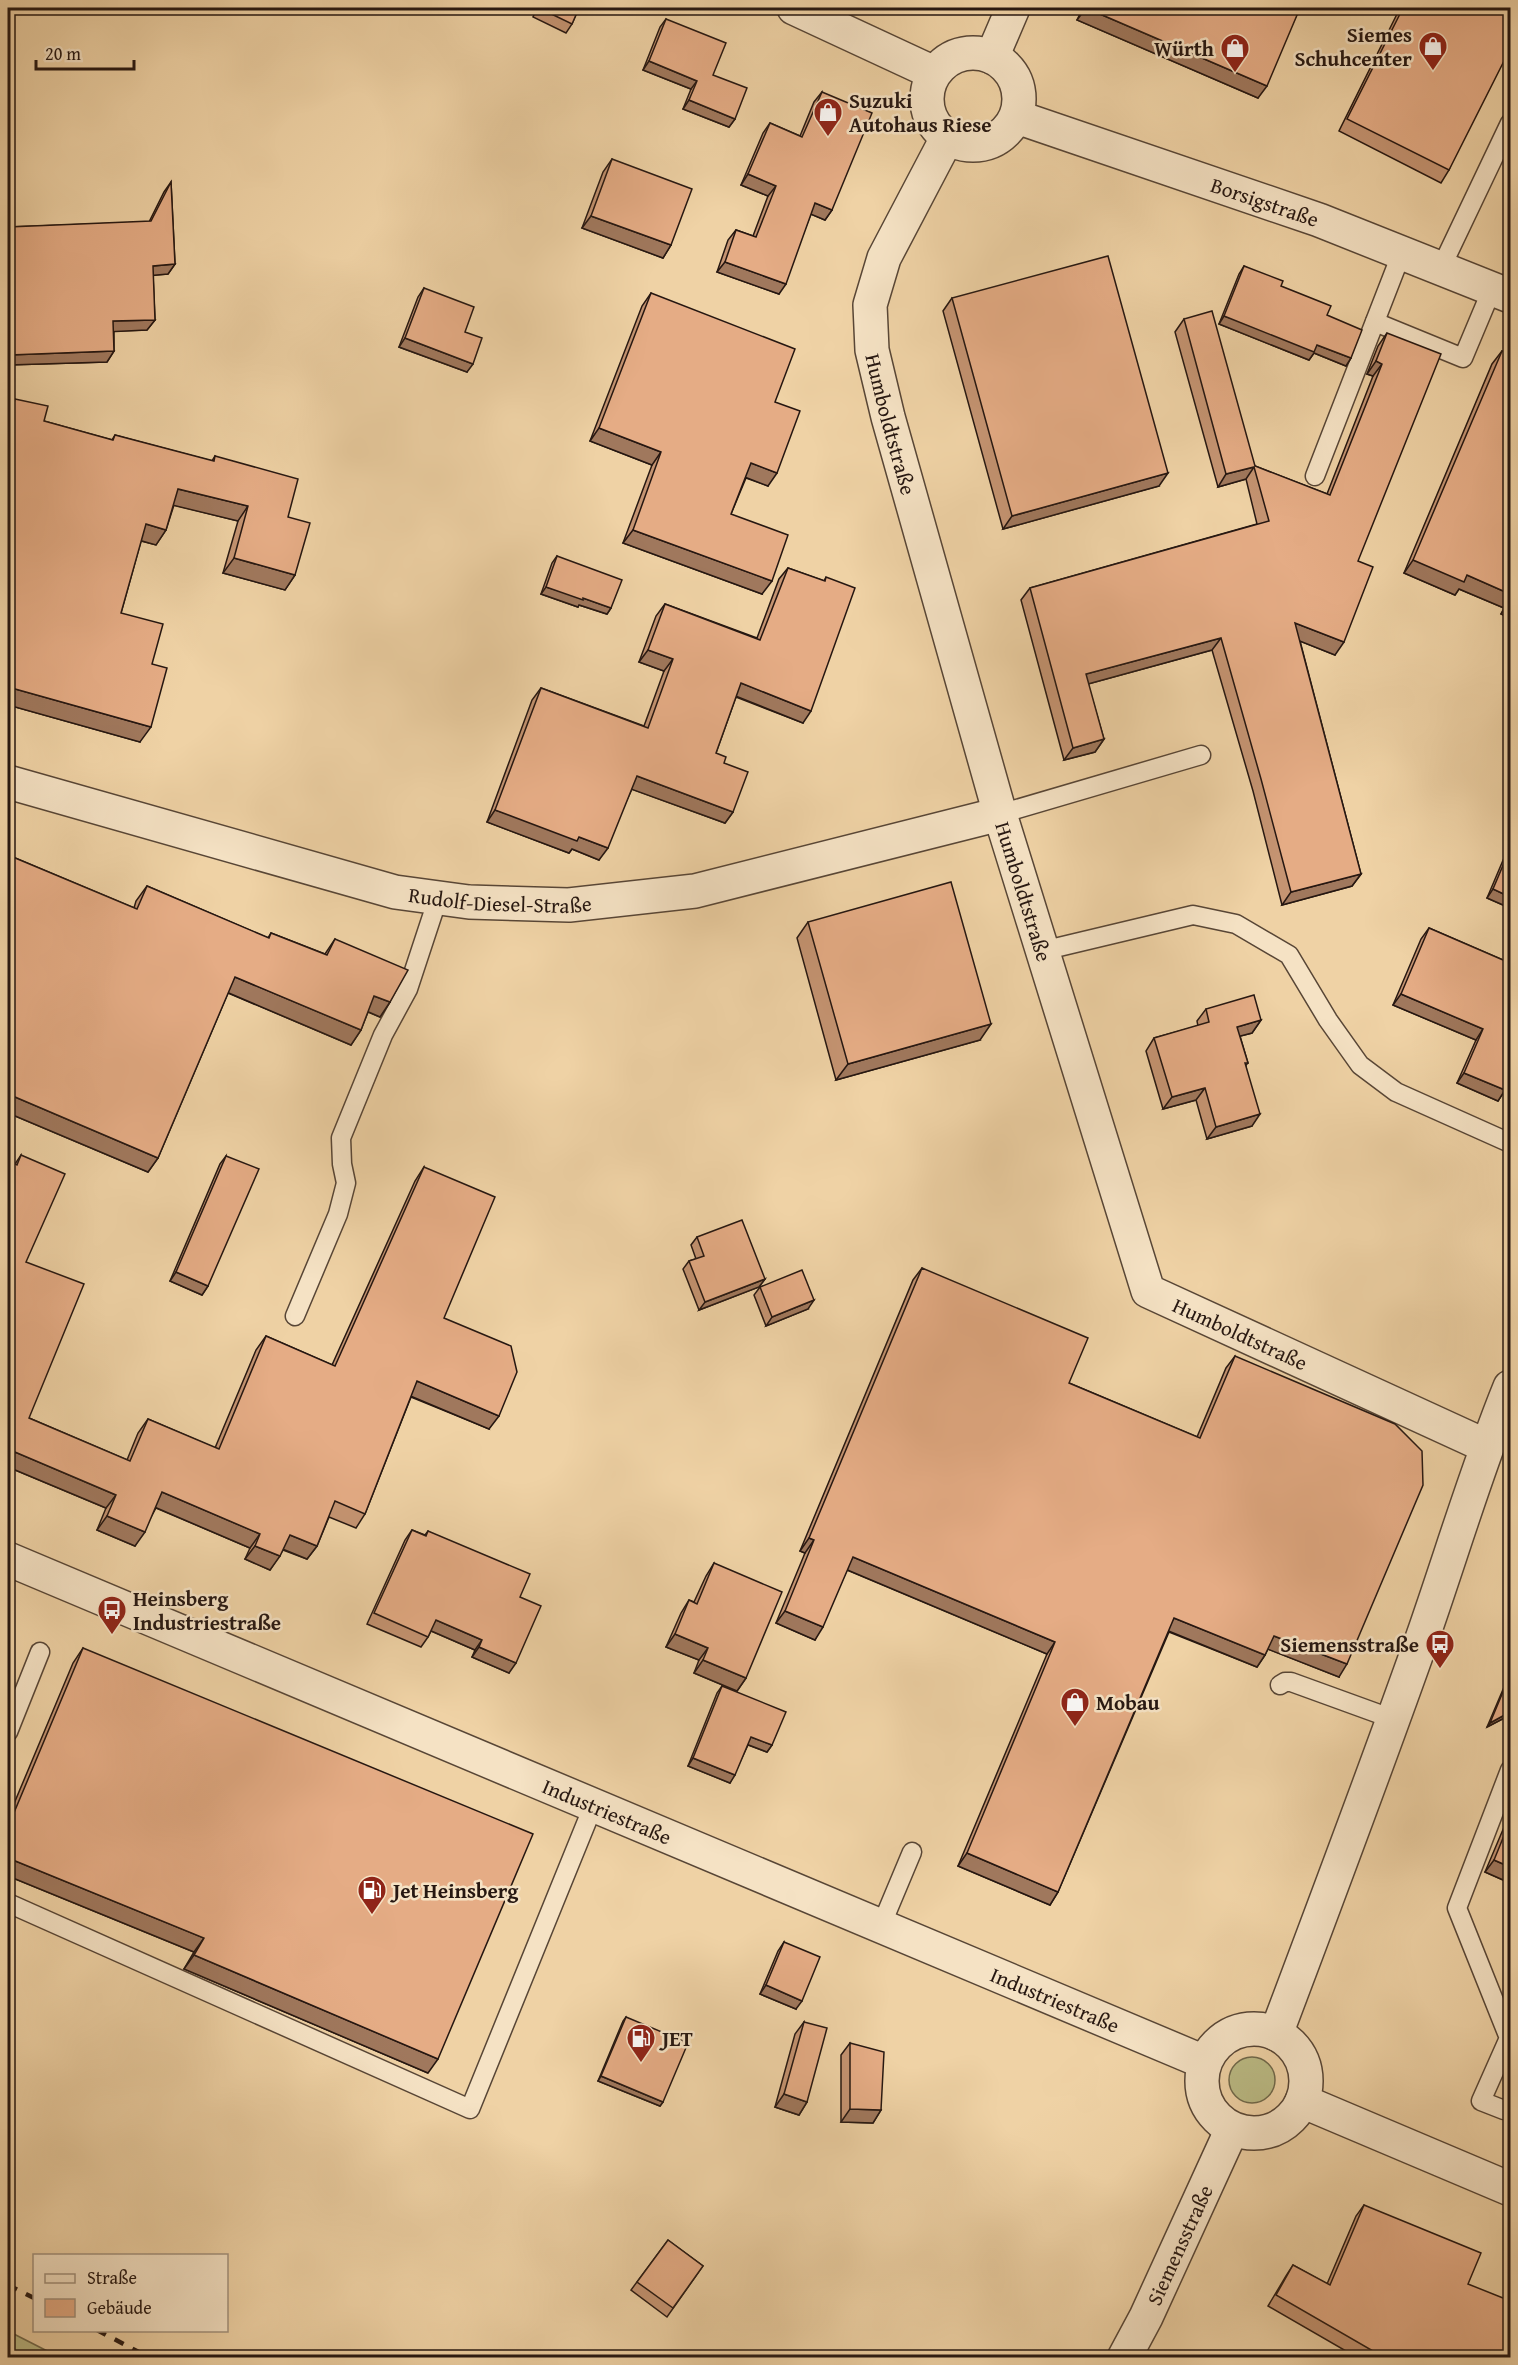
<svg xmlns="http://www.w3.org/2000/svg" width="1518" height="2365" font-family="'Gentium Book Plus',serif">
	<rect width="100%" height="100%" fill="#efd2a5"/>
	<filter id="stains"><feTurbulence type="fractalNoise" baseFrequency=".00333" numOctaves="4"/><feColorMatrix values="0 0 0 0 .2 0 0 0 0 .09 0 0 0 0 .02 0 0 0 .5 -.17"/></filter>
	<radialGradient id="worn" r=".72"><stop offset=".6" stop-color="#630" stop-opacity="0"/><stop offset="1" stop-color="#630" stop-opacity=".3"/></radialGradient>
	<!-- green -->
	<g fill="#bbbb85" stroke="#70694b" stroke-width="1.5">
		<circle cx="1252" cy="2080" r="23"/>
		<path d="M8,2331L59,2357H8Z"/>
	</g>
	<g fill="none" stroke-linecap="round" stroke-linejoin="round">
		<!-- service casing -->
		<g stroke="#584636" stroke-width="21">
			<g id="service">
				<path d="M1441,268L1510,123"/>
				<path d="M1375,322L1463,358L1492,289"/>
				<path d="M1315,476L1402,252"/>
				<path d="M1000,814L1201,755"/>
				<path d="M1042,951L1193,915L1236,924L1289,955L1328,1020L1360,1065L1396,1092L1510,1143"/>
				<path d="M295,1316L338,1214L346,1183L342,1164L341,1138L383,1035L408,989L438,898"/>
				<path d="M1280,1685L1285,1682H1291L1393,1719"/>
				<path d="M8,1732L40,1652"/>
				<path d="M8,1903L470,2109L594,1804"/>
				<path d="M881,1926L912,1852"/>
				<path d="M1504,2110L1481,2101L1509,2038L1457,1908L1510,1770"/>
			</g>
		</g>
		<!-- minor casing -->
		<g stroke="#584636" stroke-width="36">
			<g id="minor">
				<path d="M992,57L1013,8"/>
				<path id="s1" d="M947,138L884,258L870,305L872,350L888,417L1000,814L1148,1291L1486,1446"/>
				<path id="s2" d="M8,782L395,892L469,902L569,905L695,891L1000,814"/>
				<path id="s3" d="M1124,2358L1146,2317L1232,2129"/>
			</g>
		</g>
		<!-- tertiary casing -->
		<g stroke="#584636" stroke-width="36">
			<g id="tertiary">
				<path d="M794,8L934,73"/>
				<circle cx="973" cy="99" r="46"/>
				<path id="s4" d="M1017,117L1319,220L1510,296"/>
				<path id="s5" d="M8,1559L1204,2062"/>
				<circle cx="1254" cy="2081" r="52"/>
				<path d="M1276,2034C1326,1901 1376,1769 1423,1636C1452,1553 1477,1468 1510,1387"/>
				<path d="M1302,2101L1510,2189"/>
			</g>
		</g>
		<!-- service -->
		<use href="#service" stroke="#f5e2c4" stroke-width="18"/>
		<!-- minor -->
		<use href="#minor" stroke="#f5e2c4" stroke-width="33"/>
		<!-- tertiary -->
		<use href="#tertiary" stroke="#f5e2c4" stroke-width="33"/>
		<!-- rail -->
		<g stroke="#261711" stroke-width="4.5" stroke-dasharray="10 10" stroke-linecap="butt">
			<path d="M8,2285L34,2298"/>
			<path d="M97,2330L150,2358"/>
		</g>
	</g>
	<!-- wall -->
	<g fill="#c59472" stroke="#261711" stroke-width="1.5">
		<path d="M460,8H474L470,12Z"/>
		<path d="M537,8H579L572,24L566,33L533,17Z"/>
		<path d="M1083,8H1300L1258,98L1077,20Z"/>
		<path d="M1400,8H1510L1449,170L1441,183L1339,131Z"/>
		<path d="M666,19L713,75L735,119L729,127L683,109L691,89L643,70L660,27Z"/>
		<path d="M822,92L832,210L825,220L811,214L779,294L717,272L728,240L736,230L753,236L768,196L741,185L763,133L770,123L800,136L814,102Z"/>
		<path d="M612,159L671,245L663,258L582,228L603,172Z"/>
		<path d="M171,182L175,264L168,274L153,275L155,320L147,330L114,331V351L107,362L8,365V227L149,222L164,192Z"/>
		<path d="M1244,266L1281,286L1351,358L1346,366L1314,353L1309,360L1219,324L1239,274Z"/>
		<path d="M424,288L465,332L467,372L399,347L418,297Z"/>
		<path d="M651,293L775,402L768,486L746,478L731,514L762,594L623,543L652,465L590,441L642,306Z"/>
		<path d="M952,298L1159,486L1003,529L943,311Z"/>
		<path d="M1184,319L1255,466L1327,494L1373,376L1367,374L1378,346L1387,333L1358,561L1335,655L1300,641L1361,874L1352,886L1282,905L1253,791L1212,650L1088,684L1104,739L1095,752L1064,760L1021,600L1030,588L1257,524L1246,479L1218,487L1175,332Z"/>
		<path d="M1502,351L1510,355V618L1501,614L1504,608L1459,589L1455,595L1404,573L1492,364Z"/>
		<path d="M15,399L44,421L112,440L115,435L212,461L215,456L288,517L295,575L285,590L223,573L238,521L174,505L166,530L156,545L141,541L121,613L152,664L140,742L8,705V409Z"/>
		<path d="M557,556L611,608L607,614L579,605L578,607L541,594L552,563Z"/>
		<path d="M788,568L824,581L826,577L803,723L736,697L716,753L724,763L733,812L725,823L632,789L599,860L572,849L569,853L487,822L532,700L541,688L644,726L664,671L639,662L656,616L665,604L757,638L779,579Z"/>
		<path d="M1510,847V908L1487,898L1507,851Z"/>
		<path d="M8,855L134,908L136,901L147,886L268,938L271,933L325,954L335,939L390,1002L380,1017L368,1012L361,1030L351,1045L228,993L158,1158L148,1172L8,1113Z"/>
		<path d="M808,922L980,1040L836,1080L797,938Z"/>
		<path d="M1429,928L1510,963L1505,1090L1498,1101L1457,1083L1476,1040L1393,1005L1421,939Z"/>
		<path d="M1206,1009L1261,1020L1252,1033L1240,1036L1248,1063L1246,1065L1252,1126L1207,1139L1196,1100L1163,1109L1146,1051L1154,1038L1198,1026L1197,1021Z"/>
		<path d="M21,1155L26,1262L29,1418L127,1460L138,1433L148,1419L215,1448L256,1350L266,1336L332,1365L415,1181L424,1167L444,1318L489,1429L411,1397L365,1514L356,1528L329,1517L317,1546L307,1559L283,1550L270,1570L245,1559L250,1548L156,1508L135,1546L97,1530L106,1508L8,1467L15,1164Z"/>
		<path d="M226,1156L208,1286L202,1295L170,1281L220,1164Z"/>
		<path d="M697,1237L765,1279L759,1287L699,1310L683,1269L689,1261L696,1259L691,1245Z"/>
		<path d="M922,1268L1069,1383L1197,1437L1226,1368L1235,1356L1339,1677L1268,1649L1265,1655L1257,1667L1169,1632L1058,1892L1050,1905L958,1866L1047,1654L847,1570L815,1640L776,1623L805,1553L800,1551L913,1280Z"/>
		<path d="M760,1287L808,1309L766,1326L754,1295Z"/>
		<path d="M412,1530L425,1535L428,1531L520,1597L509,1673L472,1657L475,1650L431,1631L428,1637L421,1647L367,1624L405,1540Z"/>
		<path d="M714,1563L746,1678L737,1691L694,1673L699,1660L666,1647L681,1613L689,1600L694,1602L706,1576Z"/>
		<path d="M83,1648L428,2073L184,1969L194,1952L8,1876V1818L73,1663Z"/>
		<path d="M1510,1673V1715L1487,1727Z"/>
		<path d="M722,1686L772,1745L767,1752L748,1745L730,1783L688,1766L717,1693Z"/>
		<path d="M1510,1813V1883L1485,1872Z"/>
		<path d="M784,1942L796,2009L760,1994L778,1951Z"/>
		<path d="M626,2017L663,2102L660,2106L598,2081L623,2021Z"/>
		<path d="M804,2022L807,2102L799,2115L775,2107L795,2034Z"/>
		<path d="M850,2043L881,2110L873,2123L841,2122V2055Z"/>
		<path d="M1364,2205L1504,2312L1510,2358H1358L1268,2306L1286,2276L1293,2265L1327,2284L1356,2216Z"/>
		<path d="M668,2240L703,2266L667,2317L631,2290Z"/>
	</g>
	<!-- shaded-wall -->
	<g fill="#a0785d" stroke="#261711" stroke-width="1.5">
		<path d="M1086,8L1267,86L1258,98L1077,20Z"/>
		<path d="M649,61L697,81L691,89L643,70Z"/>
		<path d="M689,100L735,119L729,127L683,109Z"/>
		<path d="M748,174L776,186L768,196L741,185Z"/>
		<path d="M815,203L832,210L825,220L808,213Z"/>
		<path d="M591,216L671,245L663,258L582,228Z"/>
		<path d="M725,262L786,284L779,294L717,272Z"/>
		<path d="M175,264L168,274L146,276L153,266Z"/>
		<path d="M1224,316L1317,345L1351,358L1346,366L1314,353L1309,360L1219,324Z"/>
		<path d="M155,320L147,330L106,332L113,321Z"/>
		<path d="M405,338L473,364L467,372L399,347Z"/>
		<path d="M114,351L107,362L8,365V357L9,355Z"/>
		<path d="M1376,361L1382,364L1373,376L1367,374Z"/>
		<path d="M599,428L661,452L652,465L590,441Z"/>
		<path d="M8,434L13,435L8,444Z"/>
		<path d="M751,463L777,473L768,486L742,476Z"/>
		<path d="M1254,467L1246,479L1218,487L1226,474Z"/>
		<path d="M1168,473L1159,486L1003,529L1012,516Z"/>
		<path d="M178,489L248,506L238,521L168,504Z"/>
		<path d="M146,524L166,530L156,545L135,539Z"/>
		<path d="M633,530L772,581L762,594L623,543Z"/>
		<path d="M234,558L295,575L285,590L223,573Z"/>
		<path d="M1413,560L1467,575L1510,594V598L1504,608L1459,589L1455,595L1404,573Z"/>
		<path d="M546,587L583,598L611,608L607,614L579,605L578,607L541,594Z"/>
		<path d="M1510,601V618L1501,614Z"/>
		<path d="M1295,623L1344,642L1335,655L1287,636Z"/>
		<path d="M1221,638L1212,650L1077,687L1086,674Z"/>
		<path d="M648,650L673,659L664,671L639,662Z"/>
		<path d="M741,683L811,711L803,723L733,695Z"/>
		<path d="M8,687L151,727L140,742L8,705Z"/>
		<path d="M1104,739L1095,752L1064,760L1073,748Z"/>
		<path d="M637,776L733,812L725,823L628,788Z"/>
		<path d="M495,810L579,837L608,848L599,860L572,849L569,853L487,822Z"/>
		<path d="M1361,874L1352,886L1282,905L1291,892Z"/>
		<path d="M1493,889L1510,897V908L1487,898Z"/>
		<path d="M235,977L361,1030L351,1045L224,991Z"/>
		<path d="M1401,994L1483,1029L1476,1040L1393,1005Z"/>
		<path d="M374,996L390,1002L380,1017L364,1010Z"/>
		<path d="M1261,1020L1252,1033L1229,1039L1237,1027Z"/>
		<path d="M991,1024L980,1040L836,1080L848,1064Z"/>
		<path d="M1464,1073L1505,1090L1498,1101L1457,1083Z"/>
		<path d="M1205,1088L1196,1100L1163,1109L1172,1097Z"/>
		<path d="M8,1094L158,1158L148,1172L8,1113Z"/>
		<path d="M1260,1114L1252,1126L1207,1139L1216,1127Z"/>
		<path d="M176,1272L208,1286L202,1295L170,1281Z"/>
		<path d="M765,1279L759,1287L699,1310L705,1302Z"/>
		<path d="M814,1300L808,1309L766,1326L772,1317Z"/>
		<path d="M417,1381L499,1416L489,1429L408,1395Z"/>
		<path d="M15,1452L116,1495L106,1508L8,1467Z"/>
		<path d="M162,1492L260,1534L250,1548L152,1506Z"/>
		<path d="M107,1516L145,1532L135,1546L97,1530Z"/>
		<path d="M290,1535L317,1546L307,1559L280,1548Z"/>
		<path d="M809,1538L814,1540L805,1553L800,1551Z"/>
		<path d="M255,1546L280,1556L270,1570L245,1559Z"/>
		<path d="M853,1557L1055,1642L1047,1654L845,1569Z"/>
		<path d="M785,1611L823,1627L815,1640L776,1623Z"/>
		<path d="M1174,1618L1265,1655L1257,1667L1166,1630Z"/>
		<path d="M436,1620L482,1640L475,1650L429,1630Z"/>
		<path d="M675,1634L708,1648L699,1660L666,1647Z"/>
		<path d="M1274,1636L1347,1664L1339,1677L1265,1648Z"/>
		<path d="M479,1647L516,1663L509,1673L472,1657Z"/>
		<path d="M703,1660L746,1678L737,1691L694,1673Z"/>
		<path d="M1510,1712V1715L1487,1727L1490,1723Z"/>
		<path d="M751,1737L772,1745L767,1752L746,1744Z"/>
		<path d="M693,1758L735,1775L730,1783L688,1766Z"/>
		<path d="M967,1853L1058,1892L1050,1905L958,1866Z"/>
		<path d="M8,1858L204,1938L194,1952L8,1876Z"/>
		<path d="M1494,1860L1510,1867V1883L1485,1872Z"/>
		<path d="M194,1955L438,2059L428,2073L184,1969Z"/>
		<path d="M766,1985L802,2001L796,2009L760,1994Z"/>
		<path d="M601,2076L663,2102L660,2106L598,2081Z"/>
		<path d="M784,2094L807,2102L799,2115L775,2107Z"/>
		<path d="M850,2109L881,2110L873,2123L841,2122Z"/>
	</g>
	<!-- building -->
	<g fill="#e5ac85" stroke="#261711" stroke-width="1.5">
		<path d="M539,8H579L572,24Z"/>
		<path d="M1086,8H1300L1267,86Z"/>
		<path d="M1403,8H1510V49L1449,170L1347,119Z"/>
		<path d="M666,19L726,43L713,75L747,88L735,119L689,100L697,81L649,61Z"/>
		<path d="M822,92L872,113L832,210L815,203L786,284L725,262L736,230L756,237L776,186L748,174L770,123L802,137Z"/>
		<path d="M612,159L692,189L671,245L591,216Z"/>
		<path d="M171,182L175,264L153,266L155,320L113,321L114,351L9,355L8,322V227L151,221Z"/>
		<path d="M1108,256L1168,473L1012,516L952,298Z"/>
		<path d="M1244,266L1283,281L1281,286L1331,306L1327,315L1362,330L1351,358L1317,345L1314,352L1224,316Z"/>
		<path d="M424,288L474,307L465,332L482,338L473,364L405,338Z"/>
		<path d="M651,293L795,349L775,402L800,411L777,473L751,463L731,514L788,535L772,581L633,530L661,452L599,428Z"/>
		<path d="M1212,311L1255,466L1330,495L1382,364L1376,361L1387,333L1441,354L1358,561L1373,567L1344,642L1295,623L1361,874L1291,892L1261,779L1221,638L1086,674L1104,739L1073,748L1030,588L1269,521L1254,467L1226,474L1184,319Z"/>
		<path d="M1502,351L1510,355V594L1467,575L1464,582L1413,560Z"/>
		<path d="M15,399L48,406L44,421L113,440L115,435L214,461L215,456L298,479L288,517L310,523L295,575L234,558L248,506L178,489L166,530L146,524L121,613L163,624L152,664L167,668L151,727L8,687V457L13,435L8,434V426Z"/>
		<path d="M557,556L622,580L611,608L583,598V600L546,587Z"/>
		<path d="M788,568L825,581L826,577L855,588L811,711L741,683L716,753L726,757L724,763L748,772L733,812L637,776L608,848L579,837L577,841L495,810L541,688L648,728L673,659L648,650L665,604L760,640Z"/>
		<path d="M1510,849V897L1493,889Z"/>
		<path d="M8,855L137,909L147,886L269,938L271,933L327,955L335,939L408,970L390,1002L374,996L361,1030L235,977L158,1158L8,1094Z"/>
		<path d="M951,882L991,1024L848,1064L808,922Z"/>
		<path d="M1429,928L1510,963V1077L1505,1090L1464,1073L1483,1029L1401,994Z"/>
		<path d="M1254,995L1261,1020L1237,1027L1248,1063H1245L1260,1114L1216,1127L1205,1088L1172,1097L1154,1038L1209,1022L1206,1009Z"/>
		<path d="M21,1155L65,1174L26,1262L84,1284L29,1418L130,1461L148,1419L219,1449L266,1336L335,1366L424,1167L495,1197L444,1318L511,1346L517,1372L499,1416L417,1381L365,1514L335,1501L317,1546L290,1535L280,1556L255,1546L260,1534L162,1492L145,1532L107,1516L116,1495L15,1452L8,1469V1160L17,1165Z"/>
		<path d="M226,1156L259,1169L208,1286L176,1272Z"/>
		<path d="M742,1220L765,1279L705,1302L689,1261L704,1256L697,1237Z"/>
		<path d="M922,1268L1088,1338L1069,1383L1200,1438L1235,1356L1395,1424L1422,1451L1423,1485L1347,1664L1274,1636L1265,1655L1174,1618L1058,1892L967,1853L1055,1642L853,1557L823,1627L785,1611L814,1540L809,1538Z"/>
		<path d="M802,1270L814,1300L772,1317L760,1287Z"/>
		<path d="M412,1530L426,1536L428,1531L530,1574L520,1597L541,1606L516,1663L479,1647L482,1640L436,1620L428,1637L374,1613Z"/>
		<path d="M714,1563L782,1592L746,1678L703,1660L708,1648L675,1634L689,1600L697,1604Z"/>
		<path d="M83,1648L533,1834L438,2059L194,1955L204,1938L8,1858V1827Z"/>
		<path d="M1510,1675V1712L1490,1723Z"/>
		<path d="M722,1686L786,1712L772,1745L751,1737L735,1775L693,1758Z"/>
		<path d="M1510,1821V1867L1494,1860Z"/>
		<path d="M784,1942L820,1957L802,2001L766,1985Z"/>
		<path d="M626,2017L688,2043L663,2102L601,2076Z"/>
		<path d="M804,2022L827,2028L807,2102L784,2094Z"/>
		<path d="M850,2043L884,2052L881,2110L850,2109Z"/>
		<path d="M1364,2205L1481,2253L1468,2284L1508,2300L1504,2312L1510,2315V2358H1385L1276,2295L1293,2265L1330,2285Z"/>
		<path d="M668,2240L703,2266L673,2308L637,2282Z"/>
	</g>
	<!-- icons -->
	<defs>
		<g id="shop-pin" transform="scale(1.5)"><path d="M0 17L-7.5 6A9.5 9.5 0 1 1 7.5 6Z" fill="#8f2418" stroke="#f5e2c4"/><path d="M-5-2.5h2.3a2.7 3.5 0 0 1 5.4 0H5L5.5 6h-11ZM-1.5-2.5h3a1.5 2.3 0 0 0-3 0Z" fill="#fff"/></g>
		<g id="bus-pin" transform="scale(1.5)"><path d="M0 17L-7.5 6A9.5 9.5 0 1 1 7.5 6Z" fill="#8f2418" stroke="#f5e2c4"/><path d="M-5-6H5V4H4V6H2V4H-2V6H-4V4H-5ZM-3.5-4V0h7V-4ZM-3.5 1.2v1.5H-2V1.2ZM2 1.2v1.5H3.5V1.2Z" fill="#fff"/></g>
		<g id="fuel-pin" transform="scale(1.5)"><path d="M0 17L-7.5 6A9.5 9.5 0 1 1 7.5 6Z" fill="#8f2418" stroke="#f5e2c4"/><path d="M-5.5-6h7V0h2V4h1.3V-2.5L3-4.5l.8-.8L6-3V5H2.5V1h-1V6h-7ZM-4.2-4.7v3.2H.2V-4.7Z" fill="#fff"/></g>
	</defs>
	<g fill-rule="evenodd">
		<use href="#shop-pin" x="1433" y="46"/>
		<use href="#shop-pin" x="1235" y="48"/>
		<use href="#shop-pin" x="828" y="112"/>
		<use href="#bus-pin" x="112" y="1610"/>
		<use href="#bus-pin" x="1440" y="1644"/>
		<use href="#shop-pin" x="1075" y="1702"/>
		<use href="#fuel-pin" x="372" y="1890"/>
		<use href="#fuel-pin" x="641" y="2038"/>
	</g>
	<g text-anchor="middle" dominant-baseline="central" stroke-width="5" stroke-linejoin="round" paint-order="stroke">
		<!-- poi labels -->
		<g font-size="21" font-weight="bold" fill="#261711" stroke="#f5e2c4" text-anchor="start">
			<text x="1412" y="34" text-anchor="end">Siemes<tspan x="1412" dy="24">Schuhcenter</tspan></text>
			<text x="1214" y="48" text-anchor="end">Würth</text>
			<text x="849" y="100">Suzuki<tspan x="849" dy="24">Autohaus Riese</tspan></text>
			<text x="133" y="1598">Heinsberg<tspan x="133" dy="24">Industriestraße</tspan></text>
			<text x="1419" y="1644" text-anchor="end">Siemensstraße</text>
			<text x="1096" y="1702">Mobau</text>
			<text x="393" y="1890">Jet Heinsberg</text>
			<text x="662" y="2038">JET</text>
		</g>
		<!-- street labels -->
		<g font-size="21" fill="#261711" stroke="#f5e2c4">
			<text stroke="none"><textPath href="#s4" startOffset="262">Borsigstraße</textPath></text>
			<text stroke="none"><textPath href="#s1" startOffset="306">Humboldtstraße</textPath></text>
			<text stroke="none"><textPath href="#s1" startOffset="792">Humboldtstraße</textPath></text>
			<text stroke="none"><textPath href="#s2" startOffset="508">Rudolf-Diesel-Straße</textPath></text>
			<text stroke="none"><textPath href="#s1" startOffset="1312">Humboldtstraße</textPath></text>
			<text stroke="none"><textPath href="#s5" startOffset="650">Industriestraße</textPath></text>
			<text stroke="none"><textPath href="#s5" startOffset="1136">Industriestraße</textPath></text>
			<text stroke="none"><textPath href="#s3" startOffset="126">Siemensstraße</textPath></text>
		</g>
	</g>
	<!-- margin -->
	<rect width="1518" height="2365" fill="none" stroke="#efd2a5" stroke-width="30"/>
	<rect x="9" y="9" width="1500" height="2347" fill="none" stroke="#261711" stroke-width="3"/>
	<rect x="15" y="15" width="1488" height="2335" fill="none" stroke="#261711" stroke-width="1.5"/>
	<!-- legend -->
	<rect x="33" y="2254" width="195" height="78" fill="#f5e2c4" stroke="#a2917c" stroke-width="1.5"/>
	<rect x="45" y="2274" width="30" height="9" fill="#f5e2c4" stroke="#a2917c" stroke-width="1.5"/>
	<text x="87" y="2284" font-size="18" fill="#261711">Straße</text>
	<rect x="45" y="2299" width="30" height="18" fill="#e5ac85" stroke="#a2917c" stroke-width="1.5"/>
	<text x="87" y="2314" font-size="18" fill="#261711">Gebäude</text>
	<!-- scale -->
	<path d="M36 60v9h98v-9" fill="none" stroke="#261711" stroke-width="3"/>
	<text x="45" y="60" font-size="18" fill="#261711" stroke="#f5e2c4" stroke-width="4.5" paint-order="stroke">20 m</text>
	<rect width="100%" height="100%" filter="url(#stains)"/>
	<rect width="100%" height="100%" fill="url(#worn)"/>
</svg>
